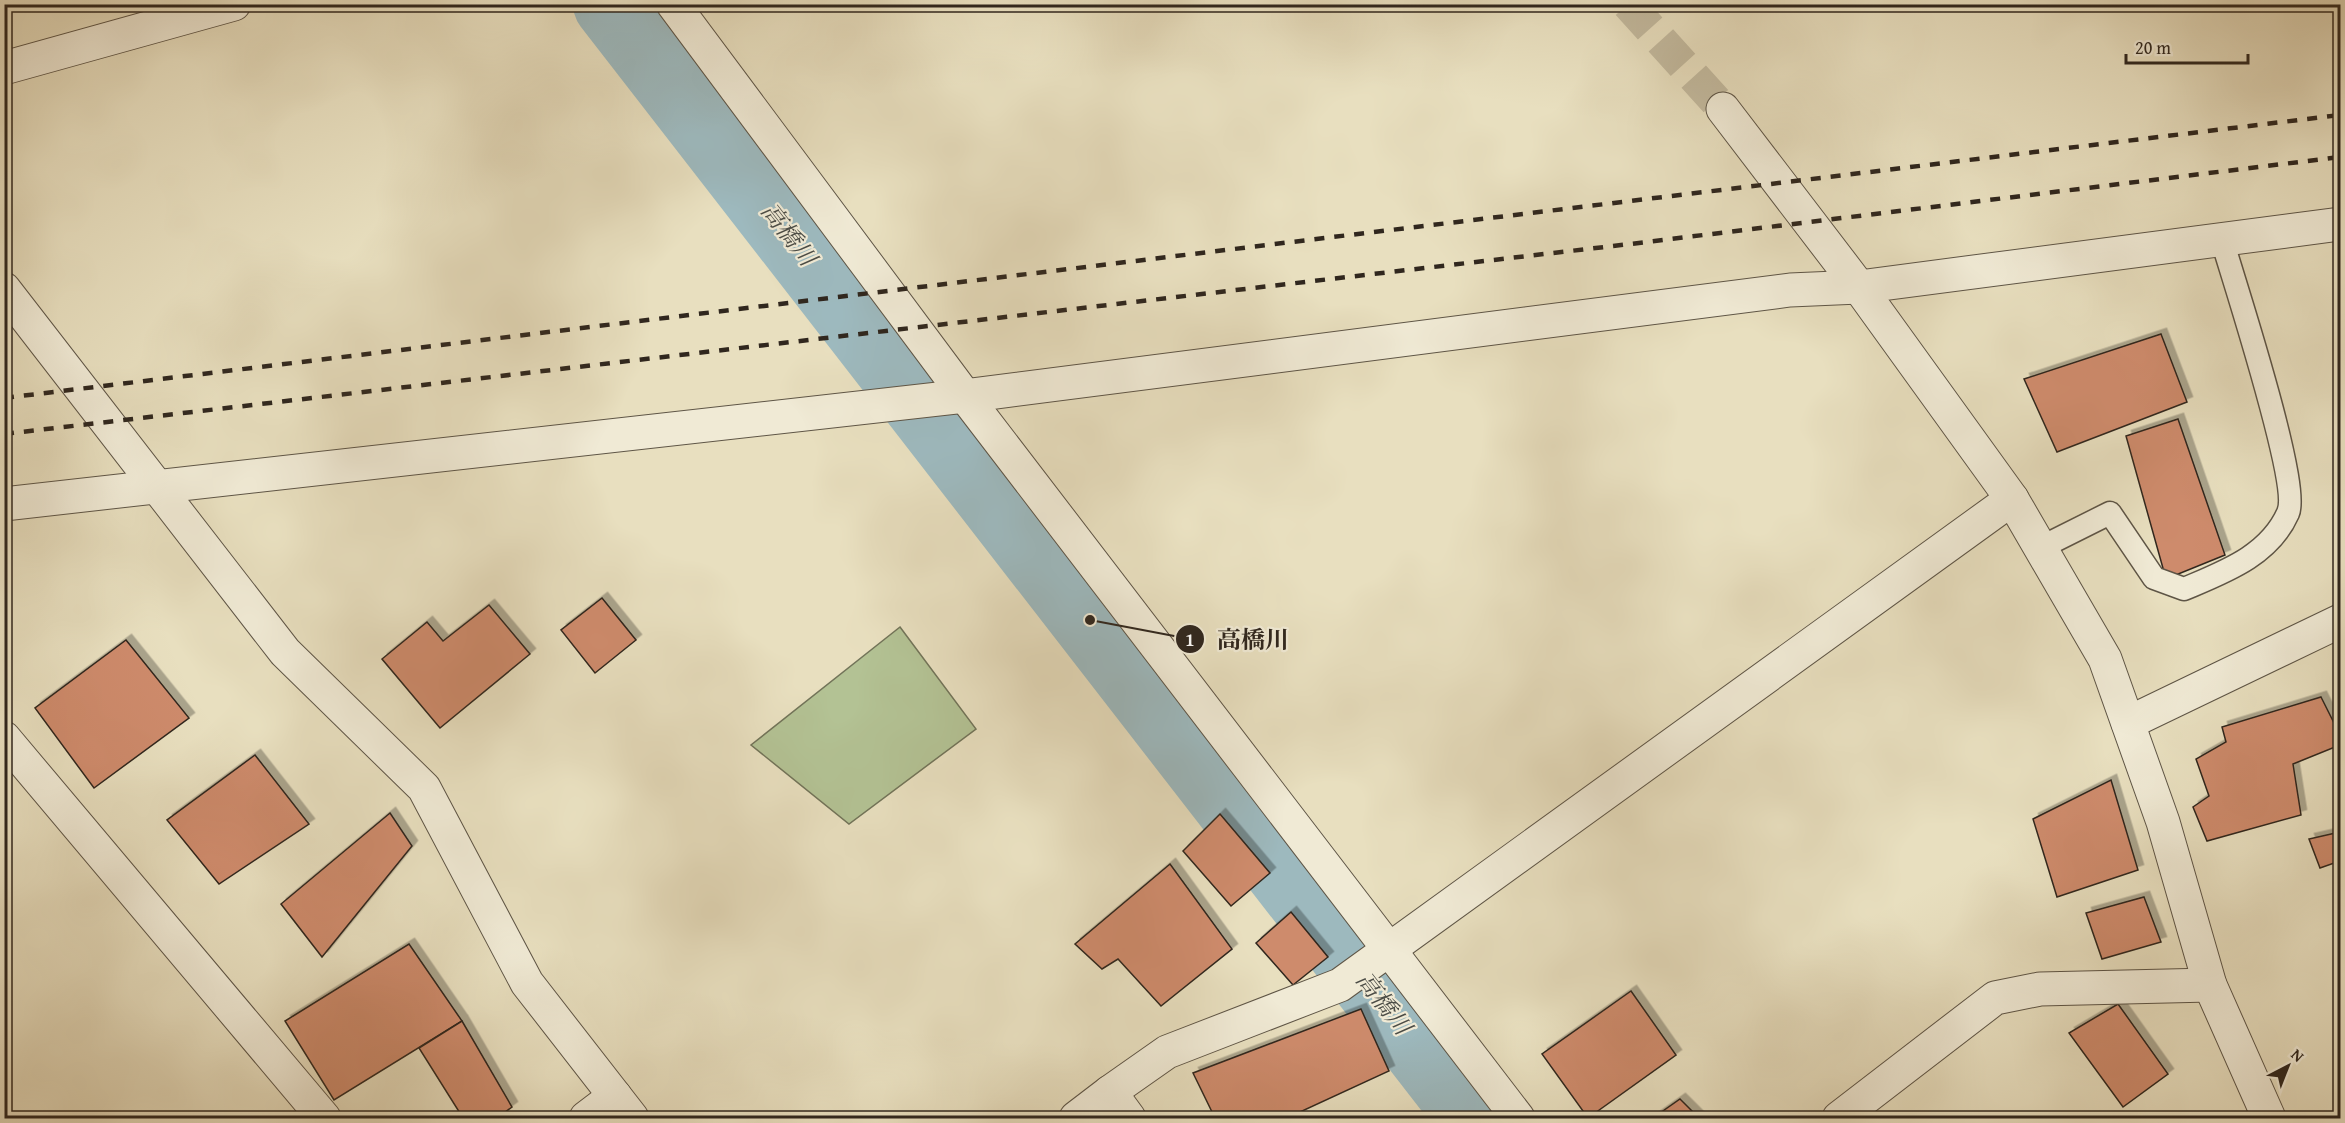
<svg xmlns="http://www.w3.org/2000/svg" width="2345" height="1123" font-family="'Gentium Book Plus','Noto Serif JP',serif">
	<defs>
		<filter id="shadow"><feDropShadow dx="5.5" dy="-5.5" stdDeviation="0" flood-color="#0004"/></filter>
	</defs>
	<rect width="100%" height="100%" fill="#e8dfbf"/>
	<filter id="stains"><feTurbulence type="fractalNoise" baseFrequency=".00333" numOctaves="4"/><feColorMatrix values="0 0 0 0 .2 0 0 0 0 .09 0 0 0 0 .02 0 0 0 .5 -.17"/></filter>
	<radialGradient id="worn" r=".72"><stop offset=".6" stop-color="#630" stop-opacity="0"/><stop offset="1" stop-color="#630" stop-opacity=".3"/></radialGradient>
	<!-- green -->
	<path fill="#b3c294" stroke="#727459" stroke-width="1.5" d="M900,627L976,729L849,824L751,745Z"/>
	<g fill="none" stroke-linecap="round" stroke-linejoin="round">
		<!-- river -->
		<path stroke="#9db9be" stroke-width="74" d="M610,4L1474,1118"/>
	</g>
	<!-- building -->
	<g fill="#ce8b6c" stroke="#30271e" stroke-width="1.5" filter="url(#shadow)">
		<path d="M2161,334L2187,402L2057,452L2024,379Z"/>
		<path d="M2178,419L2225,555L2166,579L2126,436Z"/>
		<path d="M602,598L636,640L595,673L561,630Z"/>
		<path d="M489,605L530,654L440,728L382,659L427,622L443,641Z"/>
		<path d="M126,640L189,718L94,788L35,708Z"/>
		<path d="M2321,697L2340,735V745L2293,764L2301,815L2207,841L2193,807L2209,796L2196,759L2226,742L2222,727Z"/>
		<path d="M255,755L309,824L219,884L167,820Z"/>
		<path d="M2111,780L2138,870L2057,897L2033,819Z"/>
		<path d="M390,813L412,846L322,957L281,904Z"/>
		<path d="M1220,814L1270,873L1231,906L1183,851Z"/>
		<path d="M2340,832V861L2320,868L2309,839Z"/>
		<path d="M1170,864L1232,949L1161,1006L1118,959L1102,969L1075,944Z"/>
		<path d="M2144,897L2161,942L2102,959L2086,913Z"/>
		<path d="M1291,912L1328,957L1293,985L1256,943Z"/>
		<path d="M409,944L462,1021L334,1100L285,1021Z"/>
		<path d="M1631,991L1676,1055L1588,1118L1542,1054Z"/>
		<path d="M2118,1004L2168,1074L2123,1107L2069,1033Z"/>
		<path d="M1361,1009L1389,1071L1287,1118H1215L1193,1073Z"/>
		<path d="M462,1021L512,1107L497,1118H463L419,1048Z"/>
		<path d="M1680,1099L1699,1118H1653Z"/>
	</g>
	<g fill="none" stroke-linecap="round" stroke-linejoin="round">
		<!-- tertiary-tunnel -->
		<path stroke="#c3ba9f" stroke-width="33" stroke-dasharray="33 16" stroke-linecap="butt" d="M1628,4L1723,109"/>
		<!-- service casing -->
		<g stroke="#5e5546" stroke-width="25">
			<path id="service" d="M2040,548L2110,513L2154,578L2184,589C2224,572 2269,556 2288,513C2301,485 2234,281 2222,240"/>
		</g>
		<!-- minor casing -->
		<g stroke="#5e5546" stroke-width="35">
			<g id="minor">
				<path d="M673,4L965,396L1518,1118"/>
				<path d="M4,68L234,4"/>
				<path d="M2128,723L2340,621"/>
				<path d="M4,738L324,1118"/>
				<path d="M1110,1092L1167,1052L1340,985L2012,499"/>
				<path d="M586,1118L615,1096"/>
				<path d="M1076,1118L1110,1092L1129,1118"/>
				<path d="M1839,1118L1995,998L2040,989L2210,985"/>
			</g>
		</g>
		<!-- tertiary casing -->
		<g stroke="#5e5546" stroke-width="35">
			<g id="tertiary">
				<path d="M1723,109L1859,287L2012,499L2105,659L2163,822L2210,985L2269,1118"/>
				<path d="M4,289L285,652L424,788L527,983L632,1118"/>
				<path d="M4,504L965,396L1790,290L1859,287L2340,224"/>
			</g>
		</g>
		<!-- service -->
		<use href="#service" stroke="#f0ead5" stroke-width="22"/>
		<!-- minor -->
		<use href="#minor" stroke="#f0ead5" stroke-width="33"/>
		<!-- tertiary -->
		<use href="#tertiary" stroke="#f0ead5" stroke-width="33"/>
		<!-- rail -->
		<g stroke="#30271e" stroke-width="4.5" stroke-dasharray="10 10" stroke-linecap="butt">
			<path d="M4,398L2340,115"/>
			<path d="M4,434L1630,244L2340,157"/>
		</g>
	</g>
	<g text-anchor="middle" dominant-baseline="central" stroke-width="4.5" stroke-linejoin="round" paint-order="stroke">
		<!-- water labels -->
		<g font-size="24" font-style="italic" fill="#4b4c46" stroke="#f0ead5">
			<text transform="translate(789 234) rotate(52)">高橋川</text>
			<text transform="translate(1384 1003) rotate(52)">高橋川</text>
		</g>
	</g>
	<!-- callouts -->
	<path fill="none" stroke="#30271e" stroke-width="2" d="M1090 620L1190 639"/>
	<g fill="#30271e" stroke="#f0ead5" stroke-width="2">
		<circle cx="1090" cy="620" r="6"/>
		<circle cx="1190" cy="639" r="15"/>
	</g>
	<g font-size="18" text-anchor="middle" font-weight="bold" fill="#fff">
		<text x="1190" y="646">1</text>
	</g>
	<g font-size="24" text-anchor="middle" font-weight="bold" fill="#30271e" stroke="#f0ead5" stroke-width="4.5" stroke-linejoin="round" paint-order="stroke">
		<text x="1253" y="648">高橋川</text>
	</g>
	<!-- margin -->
	<rect width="2345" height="1123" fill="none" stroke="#e8dfbf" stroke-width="24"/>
	<rect x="6" y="6" width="2333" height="1111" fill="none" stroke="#30271e" stroke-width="3"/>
	<rect x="12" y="12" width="2321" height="1099" fill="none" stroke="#30271e" stroke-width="1.5"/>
	<!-- north arrow -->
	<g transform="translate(2288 1066) rotate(42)" stroke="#f0ead5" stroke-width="4.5" paint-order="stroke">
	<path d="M0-4.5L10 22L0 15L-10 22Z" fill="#30271e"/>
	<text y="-9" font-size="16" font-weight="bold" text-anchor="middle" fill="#30271e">N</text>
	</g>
	<!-- scale -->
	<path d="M2126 54v9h122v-9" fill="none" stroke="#30271e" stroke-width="3"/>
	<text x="2135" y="54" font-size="18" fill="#30271e" stroke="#f0ead5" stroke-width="4.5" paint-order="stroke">20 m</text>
	<rect width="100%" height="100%" filter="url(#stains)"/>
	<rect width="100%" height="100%" fill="url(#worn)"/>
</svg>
